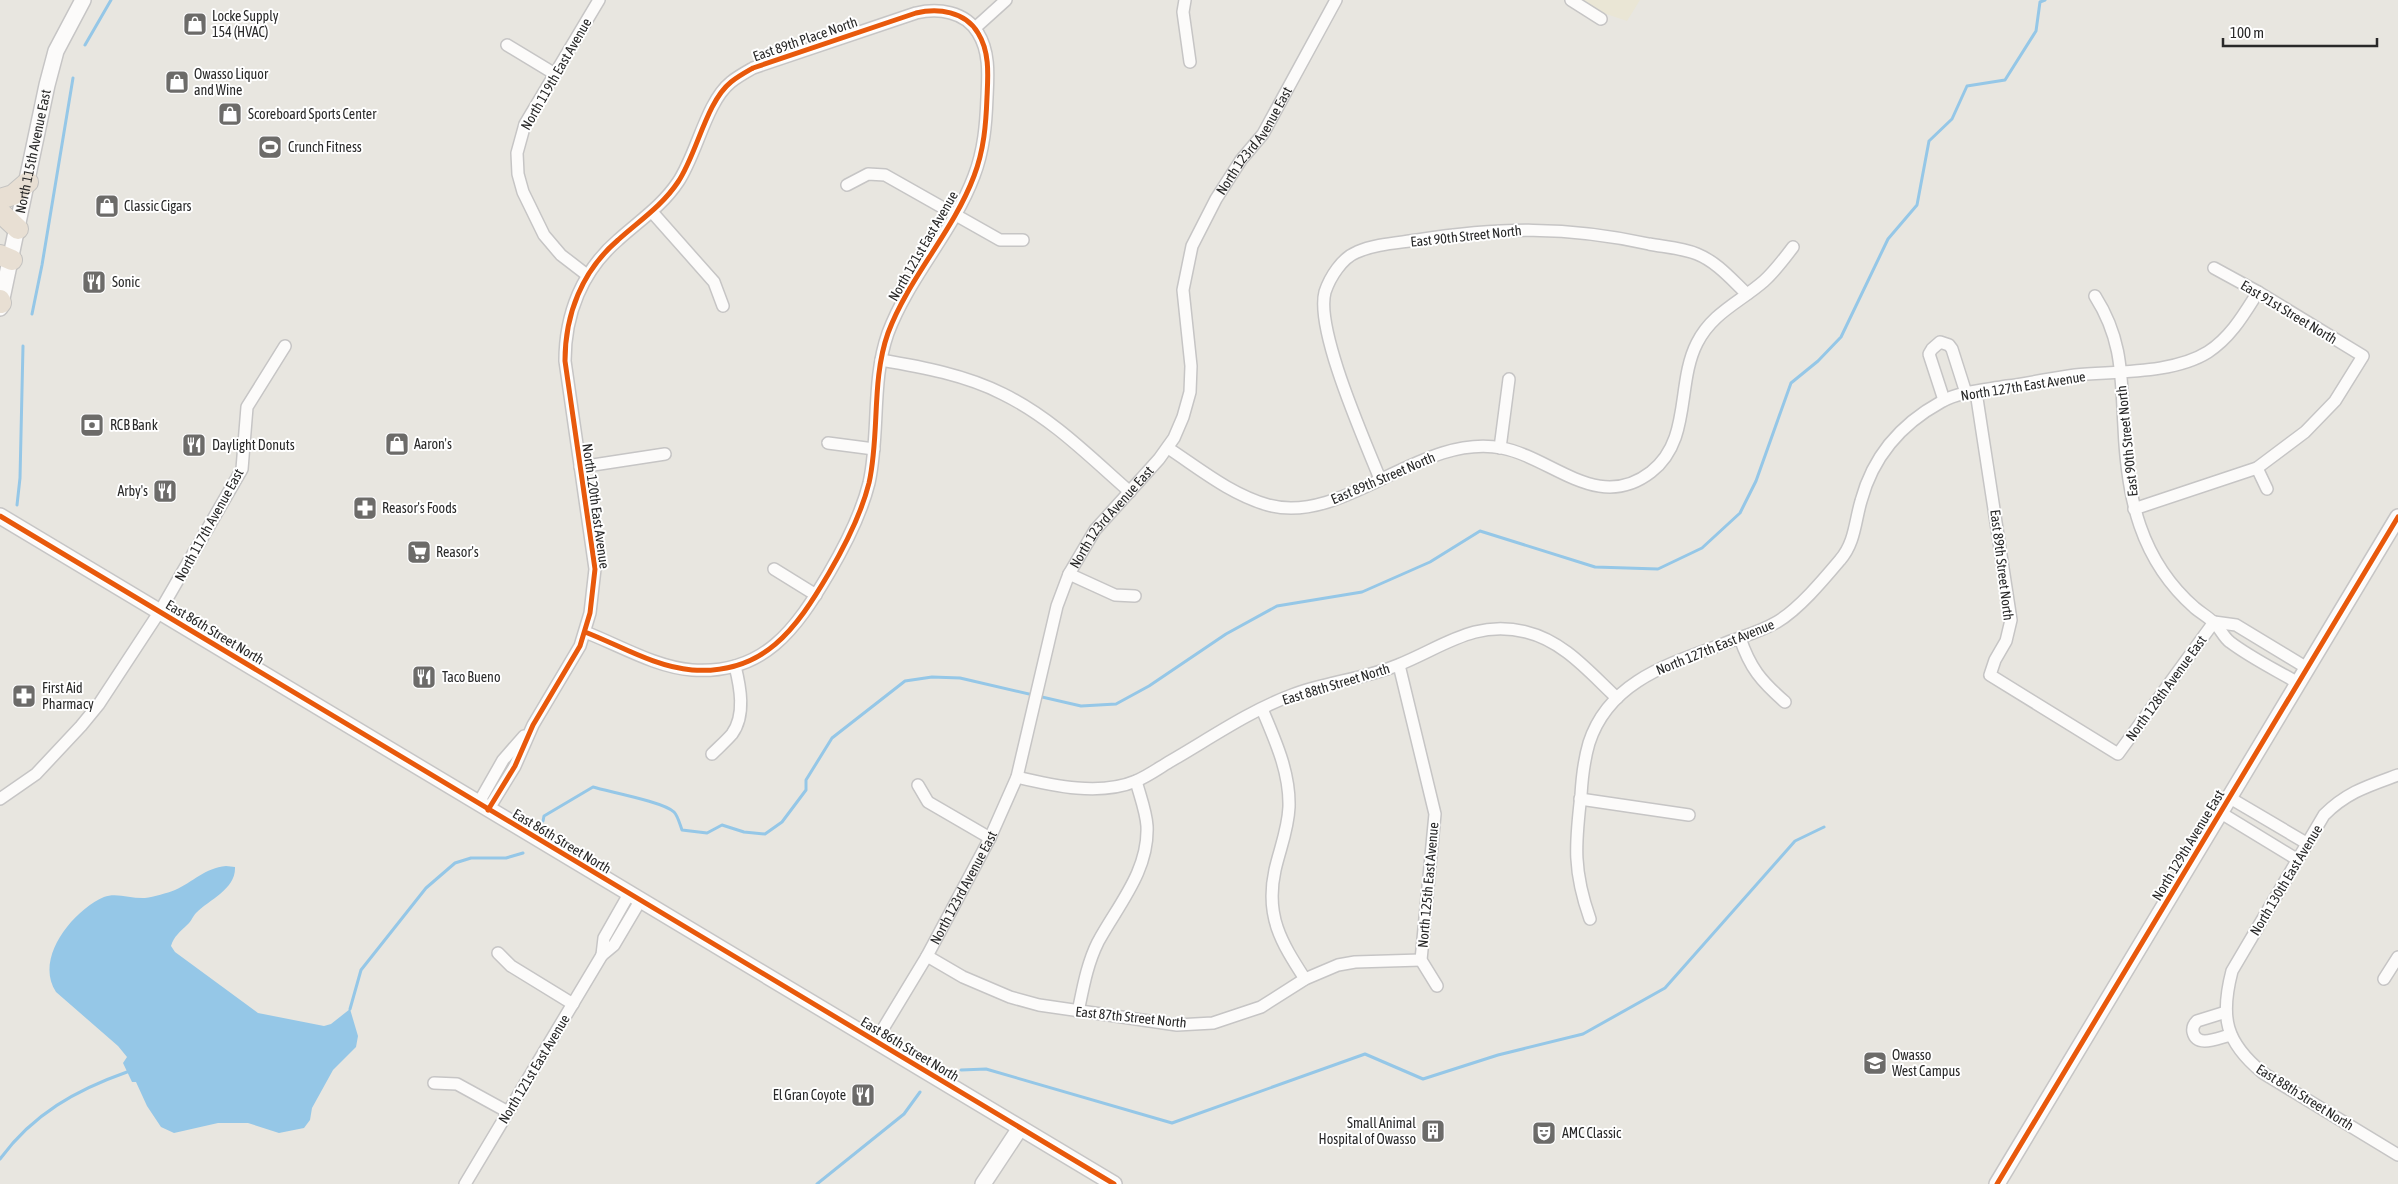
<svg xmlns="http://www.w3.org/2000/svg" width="2398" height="1184" font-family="'Asap Condensed',sans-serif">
	<rect width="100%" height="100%" fill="#e8e6e0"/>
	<!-- education -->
	<path fill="#eae6d5" d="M1582,0H1640L1627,21L1600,12Z"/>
	<!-- water -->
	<path fill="#95c7e7" d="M226,866L235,867C236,889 210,899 196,913C193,916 191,922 187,925C180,932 174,936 171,946L175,952L258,1013L324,1026L331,1024L350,1009L358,1036L356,1047L333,1070L312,1108L310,1120L304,1128L279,1133L248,1123H218L174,1133L161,1127L147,1106L136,1082H132L123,1063L127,1057L118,1046L56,992C34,959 72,911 104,897C116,892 132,899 145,898C154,897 167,893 175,890C193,882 205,868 226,866Z"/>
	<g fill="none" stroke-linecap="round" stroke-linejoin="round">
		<!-- stream -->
		<g stroke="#95c7e7" stroke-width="3">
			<path d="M85,45L111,0"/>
			<path d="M32,314L42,265L73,78"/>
			<path d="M17,505L20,478L23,346"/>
			<path d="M543,821L544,816L593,787C610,792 664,802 674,812C678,816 680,825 682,830L707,833L722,825L744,832L765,834L782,822L806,790V780L832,738L905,681L932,677L960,678L1081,706L1116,704L1149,686L1226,634L1277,606L1362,592L1430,562L1480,531L1595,567L1658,569L1702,548L1740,513L1756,481L1791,383L1818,361L1841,337L1888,239L1917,205L1929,141L1952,119L1967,86L2005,80L2036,31L2040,2L2045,0"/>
			<path d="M350,1009L361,970L426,888L455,863L471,858H506L523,853"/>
			<path d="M961,1070L986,1069L1172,1123L1365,1054L1423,1079L1498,1055L1583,1034L1665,988L1795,841L1824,827"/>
			<path d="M0,1159C33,1114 76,1090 127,1072"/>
			<path d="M817,1184L904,1114L920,1092"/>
		</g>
		<!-- street casing -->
		<g stroke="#c6c5c5" stroke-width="14">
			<g id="street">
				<path d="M1185,0L1183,12L1190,62"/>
				<path d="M1571,0L1601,19"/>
				<path d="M975,28L1006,0"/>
				<path d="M507,45L555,74"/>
				<path d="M847,185L868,174L885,175L1000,240H1023"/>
				<path d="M652,212L714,282L723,306"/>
				<path d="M587,275L561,255L544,235L523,192L518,174L517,153L525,124L599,0"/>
				<path d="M2095,296C2123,340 2121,376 2124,427C2127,497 2140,560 2195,608C2201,613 2208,617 2213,622C2220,627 2223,637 2230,642C2251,658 2276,670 2298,683"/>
				<path d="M881,360C922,367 966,375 1003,394C1052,418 1090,457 1130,492"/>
				<path d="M1976,392L2011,620L2006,641L1995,660L1990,675L2118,754L2214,622"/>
				<path d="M1944,400L1929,354L1932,349L1940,342L1949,345L1952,349L1966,393"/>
				<path d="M828,443L874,449"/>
				<path d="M1168,448C1200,469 1230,494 1268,505C1344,526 1421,432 1502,448C1553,458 1598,513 1651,472C1692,440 1676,384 1697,343C1712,313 1740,302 1764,281C1775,271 1784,259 1793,247"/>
				<path d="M1500,448L1509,379"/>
				<path d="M580,467L665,454"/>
				<path d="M2257,468L2267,489"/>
				<path d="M1380,479C1365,441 1315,330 1325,292C1330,277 1342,258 1357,252C1375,244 1397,243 1417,240C1500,227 1567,226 1649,244C1665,247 1682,248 1697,254C1717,262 1732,280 1747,294"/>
				<path d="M2134,509L2257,468L2305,432L2335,401L2363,356L2258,292L2214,268"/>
				<path d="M774,569L816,595"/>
				<path d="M1069,574L1115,595L1135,596"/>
				<path d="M2214,622L2236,625L2307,668"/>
				<path d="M1740,638C1750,668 1761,681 1785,702"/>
				<path d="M1399,665L1435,814L1421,960L1437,986"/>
				<path d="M1262,709C1275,740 1290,772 1289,807C1288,830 1280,848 1275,870C1265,916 1281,942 1305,979"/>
				<path d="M712,754C719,747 726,741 732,734C746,715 740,686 735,666"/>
				<path d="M2398,775C2368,786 2347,792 2324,815L2232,971C2220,1017 2225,1042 2263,1073L2398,1155"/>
				<path d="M1017,777C1054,786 1100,796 1136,781C1148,776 1159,768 1169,762C1209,739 1249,711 1292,695C1326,682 1364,679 1398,665C1443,647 1475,619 1526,632C1564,641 1590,673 1617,698"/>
				<path d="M918,785L928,802L990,838"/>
				<path d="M2230,798L2308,844"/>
				<path d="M0,799L36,774L81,726L99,704L160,611L242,469L247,407L285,346"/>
				<path d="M1580,799L1689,815"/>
				<path d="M478,804L503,760L524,736"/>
				<path d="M488,810L515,766L533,725L580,646L590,613L595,569L565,361C565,314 582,271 618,240C639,221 662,206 678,182C697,154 706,102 731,82C737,77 746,72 753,68L916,13C938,8 965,11 978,33C990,52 988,76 987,97C986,124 984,150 974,176C953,232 909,277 888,333C871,381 880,434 869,483C861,515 846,544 829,573C796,629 764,675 692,670C655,667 619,645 585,632"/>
				<path d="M2221,813L2298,860"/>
				<path d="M1590,919C1573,871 1575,845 1581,795C1582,778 1584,760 1589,743C1609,681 1669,664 1723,644C1741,637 1760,632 1777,622C1799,609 1824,579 1840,560C1855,543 1855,521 1861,501C1873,456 1901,424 1941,402C1960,391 1986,390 2007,386C2030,383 2052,378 2075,375C2116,371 2173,374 2208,352C2231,337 2244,314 2258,292"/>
				<path d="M498,953L511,966L573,1004"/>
				<path d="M602,955L604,938L629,894"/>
				<path d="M927,956L963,977L1010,997L1039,1005L1177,1025L1213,1023L1261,1007L1305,979L1338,965L1355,962L1421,960"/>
				<path d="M2384,979L2398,957"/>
				<path d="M1078,1012C1083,988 1087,964 1098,942C1118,905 1149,871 1147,826C1146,811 1140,796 1136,781"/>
				<path d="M2226,1012L2197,1021C2194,1024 2192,1027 2193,1032C2197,1049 2220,1037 2231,1035"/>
				<path id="s1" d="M875,1042L927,956L990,838L1017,777L1057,606L1069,574L1095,530L1159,459L1174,438L1183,417L1190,392L1191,366L1183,290L1192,246L1216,199L1241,160L1263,134L1336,0"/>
				<path d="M434,1083L457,1084L508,1112"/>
				<path d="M465,1184L602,955L614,945L640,901"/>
			</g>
		</g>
		<!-- secondary casing -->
		<g stroke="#c6c5c5" stroke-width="18">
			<g id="secondary">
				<path id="s2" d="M0,308L47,85L56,51L83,0"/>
				<path d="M0,516L1114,1184"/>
				<path d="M983,1184L1020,1128"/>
				<path d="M1997,1184L2398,517"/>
			</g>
		</g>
		<!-- highway casing -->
		<g stroke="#c4c3c1" stroke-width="22">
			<g id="highway">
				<path d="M0,199L13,195L28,182"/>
				<path d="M0,212L18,229"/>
				<path d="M0,255L12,260"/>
				<path d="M0,300L1,303"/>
			</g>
		</g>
		<!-- street -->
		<use href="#street" stroke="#fcfbfa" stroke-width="11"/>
		<!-- secondary -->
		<use href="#secondary" stroke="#fcfbfa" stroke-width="15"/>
		<!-- highway -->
		<use href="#highway" stroke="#e8dfd3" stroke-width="20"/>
		<!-- cycleway casing -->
		<g stroke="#fff" stroke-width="8">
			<g id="cycleway">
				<path d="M0,516L1114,1184"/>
				<path d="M488,810L515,766L533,725L580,646L590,613L595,569L565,361C565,314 582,271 618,240C639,221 662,206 678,182C697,154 706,102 731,82C737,77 746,72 753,68L916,13C938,8 965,11 978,33C990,52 988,76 987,97C986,124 984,150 974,176C953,232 909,277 888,333C871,381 880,434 869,483C861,515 846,544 829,573C796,629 764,675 692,670C655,667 619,645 585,632"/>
				<path d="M1997,1184L2398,517"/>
			</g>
		</g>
		<!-- cycleway -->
		<use href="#cycleway" stroke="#e8590c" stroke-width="5"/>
	</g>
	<!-- icons -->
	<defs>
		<g id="shop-square" transform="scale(1.25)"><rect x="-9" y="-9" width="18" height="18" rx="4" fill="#6c6b69" stroke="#fff"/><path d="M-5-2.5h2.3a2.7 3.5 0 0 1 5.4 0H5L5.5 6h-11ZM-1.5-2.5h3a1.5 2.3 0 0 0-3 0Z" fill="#fff"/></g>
		<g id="stadium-square" transform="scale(1.25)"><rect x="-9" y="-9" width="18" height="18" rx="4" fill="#6c6b69" stroke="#fff"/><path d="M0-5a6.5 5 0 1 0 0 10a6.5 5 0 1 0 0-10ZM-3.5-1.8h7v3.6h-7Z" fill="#fff"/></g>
		<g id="restaurant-square" transform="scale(1.25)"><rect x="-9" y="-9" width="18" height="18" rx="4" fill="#6c6b69" stroke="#fff"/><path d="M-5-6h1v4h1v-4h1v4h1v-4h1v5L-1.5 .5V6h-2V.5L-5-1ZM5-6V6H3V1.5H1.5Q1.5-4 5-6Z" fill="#fff"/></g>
		<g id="bank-square" transform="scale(1.25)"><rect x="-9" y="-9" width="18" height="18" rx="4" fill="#6c6b69" stroke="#fff"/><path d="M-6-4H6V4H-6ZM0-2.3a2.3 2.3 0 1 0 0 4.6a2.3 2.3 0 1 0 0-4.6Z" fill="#fff"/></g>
		<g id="pharmacy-square" transform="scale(1.25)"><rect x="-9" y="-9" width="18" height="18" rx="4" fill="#6c6b69" stroke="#fff"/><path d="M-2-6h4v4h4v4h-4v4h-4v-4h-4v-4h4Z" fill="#fff"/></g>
		<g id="supermarket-square" transform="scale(1.25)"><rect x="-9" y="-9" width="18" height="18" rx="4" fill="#6c6b69" stroke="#fff"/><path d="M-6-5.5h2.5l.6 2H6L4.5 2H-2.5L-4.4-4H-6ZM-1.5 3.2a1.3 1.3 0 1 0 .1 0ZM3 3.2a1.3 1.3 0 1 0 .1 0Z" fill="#fff"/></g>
		<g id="school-square" transform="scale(1.25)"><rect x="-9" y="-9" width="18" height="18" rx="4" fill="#6c6b69" stroke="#fff"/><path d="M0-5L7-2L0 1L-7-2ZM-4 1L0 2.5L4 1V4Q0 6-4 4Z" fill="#fff"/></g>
		<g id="building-square" transform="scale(1.25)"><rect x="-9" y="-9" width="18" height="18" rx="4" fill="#6c6b69" stroke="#fff"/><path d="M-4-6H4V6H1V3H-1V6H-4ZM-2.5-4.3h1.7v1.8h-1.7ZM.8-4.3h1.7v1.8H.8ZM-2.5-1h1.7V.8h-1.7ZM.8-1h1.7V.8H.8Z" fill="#fff"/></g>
		<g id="theatre-square" transform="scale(1.25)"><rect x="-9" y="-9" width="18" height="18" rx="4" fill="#6c6b69" stroke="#fff"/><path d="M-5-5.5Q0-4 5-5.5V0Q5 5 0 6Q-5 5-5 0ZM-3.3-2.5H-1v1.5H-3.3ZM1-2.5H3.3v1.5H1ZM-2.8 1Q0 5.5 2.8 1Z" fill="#fff"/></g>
	</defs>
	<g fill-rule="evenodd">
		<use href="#shop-square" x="195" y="24"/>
		<use href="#shop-square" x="177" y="82"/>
		<use href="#shop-square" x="230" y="114"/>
		<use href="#stadium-square" x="270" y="147"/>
		<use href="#shop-square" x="107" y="206"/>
		<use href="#restaurant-square" x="94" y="282"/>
		<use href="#bank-square" x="92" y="425"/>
		<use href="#shop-square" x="397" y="444"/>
		<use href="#restaurant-square" x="194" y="445"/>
		<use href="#restaurant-square" x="165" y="491"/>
		<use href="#pharmacy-square" x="365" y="508"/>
		<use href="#supermarket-square" x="419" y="552"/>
		<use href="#restaurant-square" x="424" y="677"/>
		<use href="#pharmacy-square" x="24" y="696"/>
		<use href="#school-square" x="1875" y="1063"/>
		<use href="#restaurant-square" x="863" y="1095"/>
		<use href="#building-square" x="1433" y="1131"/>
		<use href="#theatre-square" x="1544" y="1133"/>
	</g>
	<g text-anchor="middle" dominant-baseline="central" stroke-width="4" stroke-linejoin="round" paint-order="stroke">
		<!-- poi labels -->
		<g font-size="14" fill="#292929" stroke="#fff" text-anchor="start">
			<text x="212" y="16">Locke Supply<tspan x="212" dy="16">154 (HVAC)</tspan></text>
			<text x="194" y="74">Owasso Liquor<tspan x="194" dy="16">and Wine</tspan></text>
			<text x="248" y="114">Scoreboard Sports Center</text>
			<text x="288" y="147">Crunch Fitness</text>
			<text x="124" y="206">Classic Cigars</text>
			<text x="112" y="282">Sonic</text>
			<text x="110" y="425">RCB Bank</text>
			<text x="414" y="444">Aaron's</text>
			<text x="212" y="445">Daylight Donuts</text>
			<text x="148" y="491" text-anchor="end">Arby's</text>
			<text x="382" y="508">Reasor's Foods</text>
			<text x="436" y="552">Reasor's</text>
			<text x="442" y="677">Taco Bueno</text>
			<text x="42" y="688">First Aid<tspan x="42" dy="16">Pharmacy</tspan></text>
			<text x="1892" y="1055">Owasso<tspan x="1892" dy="16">West Campus</tspan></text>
			<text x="846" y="1095" text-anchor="end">El Gran Coyote</text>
			<text x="1416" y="1123" text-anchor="end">Small Animal<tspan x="1416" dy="16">Hospital of Owasso</tspan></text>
			<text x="1562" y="1133">AMC Classic</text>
		</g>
		<!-- street labels -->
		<g font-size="14" fill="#292929" stroke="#fff">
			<text transform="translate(805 39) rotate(-19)">East 89th Place North</text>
			<text transform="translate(556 74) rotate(-60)">North 119th East Avenue</text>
			<text stroke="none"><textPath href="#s1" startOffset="1002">North 123rd Avenue East</textPath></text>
			<text stroke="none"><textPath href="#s2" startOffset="160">North 115th Avenue East</textPath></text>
			<text transform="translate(1466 236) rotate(-6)">East 90th Street North</text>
			<text transform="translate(923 246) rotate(-60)">North 121st East Avenue</text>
			<text transform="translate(2289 312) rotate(31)">East 91st Street North</text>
			<text transform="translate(2023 386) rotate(-9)">North 127th East Avenue</text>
			<text transform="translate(2127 441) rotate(-96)">East 90th Street North</text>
			<text transform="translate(1383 478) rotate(-23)">East 89th Street North</text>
			<text transform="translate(596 506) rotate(82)">North 120th East Avenue</text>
			<text stroke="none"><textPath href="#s1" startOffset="582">North 123rd Avenue East</textPath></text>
			<text transform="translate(209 525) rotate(-61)">North 117th Avenue East</text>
			<text transform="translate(2002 565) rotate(83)">East 89th Street North</text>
			<text transform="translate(215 632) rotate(31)">East 86th Street North</text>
			<text transform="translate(1715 647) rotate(-22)">North 127th East Avenue</text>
			<text transform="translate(1336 684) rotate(-17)">East 88th Street North</text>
			<text transform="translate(2166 688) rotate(-54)">North 128th Avenue East</text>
			<text transform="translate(562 841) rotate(31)">East 86th Street North</text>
			<text transform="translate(2188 845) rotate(-59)">North 129th Avenue East</text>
			<text transform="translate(2286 880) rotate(-59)">North 130th East Avenue</text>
			<text transform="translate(1428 885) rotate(-85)">North 125th East Avenue</text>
			<text stroke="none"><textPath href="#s1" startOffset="178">North 123rd Avenue East</textPath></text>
			<text transform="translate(1131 1017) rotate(6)">East 87th Street North</text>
			<text transform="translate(910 1049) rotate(31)">East 86th Street North</text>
			<text transform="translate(534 1069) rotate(-59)">North 121st East Avenue</text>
			<text transform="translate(2305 1097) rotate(32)">East 88th Street North</text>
		</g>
	</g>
	<!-- scale -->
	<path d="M2223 38v8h154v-8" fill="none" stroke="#292929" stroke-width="2.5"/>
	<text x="2230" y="38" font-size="15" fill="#292929" stroke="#ffffff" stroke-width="4" paint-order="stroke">100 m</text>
</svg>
